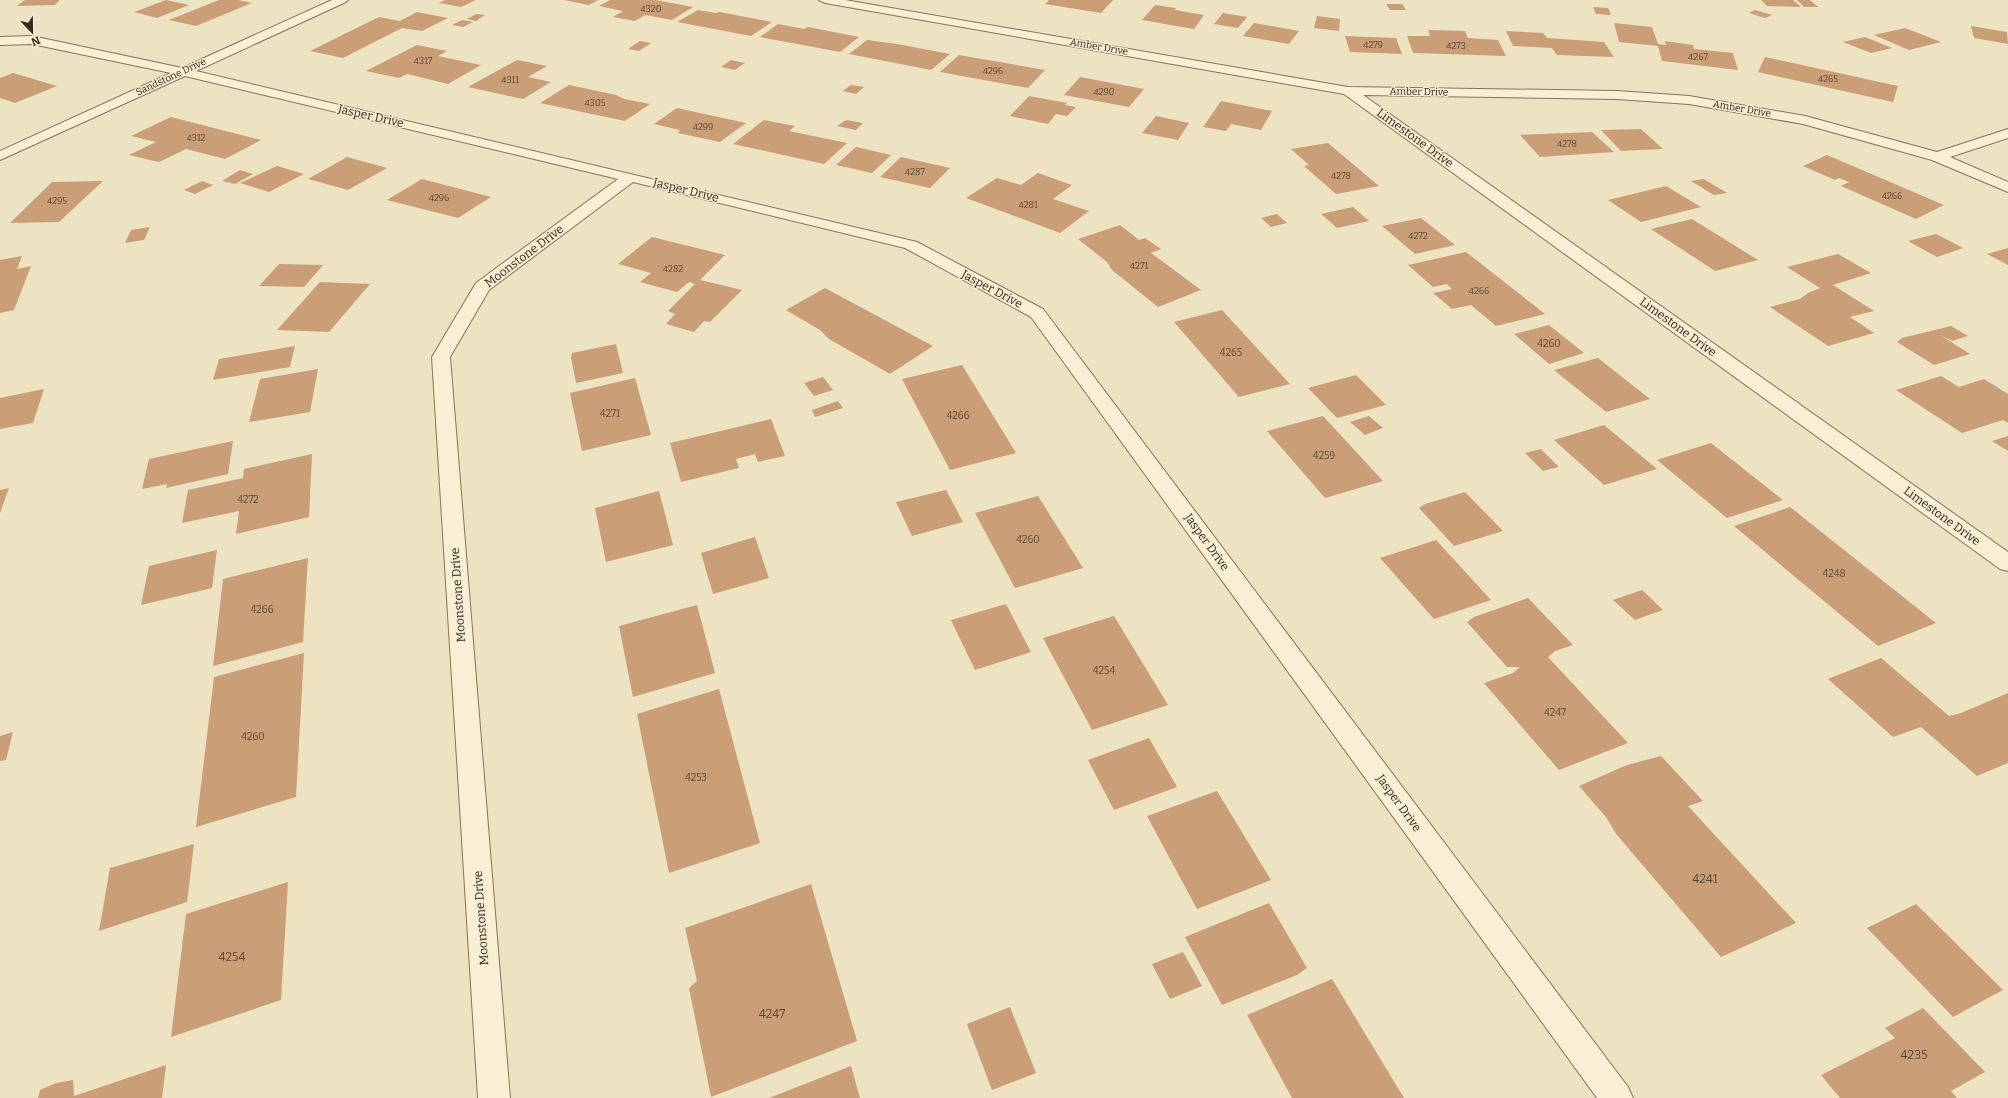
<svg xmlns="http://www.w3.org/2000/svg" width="2008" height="1098" font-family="Bitter,serif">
	<rect width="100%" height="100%" fill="#ede2c1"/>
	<!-- building -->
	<g fill="#ca9f78">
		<path d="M25,0H60L55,5L17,6Z"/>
		<path d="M166,0L189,5L157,18L134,12Z"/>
		<path d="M219,0H238L252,3L196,26L169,20Z"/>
		<path d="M445,0H476L461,7L439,3Z"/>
		<path d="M564,0H598L589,5Z"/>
		<path d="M610,0H655L693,7L672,20L645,15L635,21L613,17L623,11L599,6Z"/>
		<path d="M1049,0H1113L1101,13L1045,4Z"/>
		<path d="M1761,0H1793L1801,7L1767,6Z"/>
		<path d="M1797,0H1810L1818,7H1804Z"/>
		<path d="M1386,4H1402L1406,10H1390Z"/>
		<path d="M1155,5L1176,8L1175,10L1204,15L1194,29L1142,20Z"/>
		<path d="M1593,7L1608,8L1611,15L1596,14Z"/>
		<path d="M698,10L716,13L720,12L772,22L751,36L677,22Z"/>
		<path d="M1755,10L1772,15L1765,18L1749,13Z"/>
		<path d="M417,12L448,18L422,31L402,28L343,58L310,51L379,17L400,21Z"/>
		<path d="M1223,13L1247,17L1238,28L1214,24Z"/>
		<path d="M476,14L485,15L476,21L467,19Z"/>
		<path d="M1317,16L1340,19L1339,31L1314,28Z"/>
		<path d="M462,20L473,22L463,27L452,25Z"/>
		<path d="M1254,23L1299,31L1289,44L1243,36Z"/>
		<path d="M1614,23L1652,27L1658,44L1666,45L1665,41L1693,45L1694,49L1733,53L1738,70L1662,61L1658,46L1619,42Z"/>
		<path d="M778,24L804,29L808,27L859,37L840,52L760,37Z"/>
		<path d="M1971,26L2007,32L2008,44L1974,38Z"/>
		<path d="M1905,28L1941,42L1909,50L1874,35Z"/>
		<path d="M1428,30L1465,31L1468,38L1498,40L1506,56L1413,53L1407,36H1430Z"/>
		<path d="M1506,31L1543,33L1547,38L1604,42L1614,57L1557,55L1552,48L1513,46Z"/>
		<path d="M1345,36L1396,38L1402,54L1350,52Z"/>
		<path d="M1865,37L1892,48L1871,53L1843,42Z"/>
		<path d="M867,40L897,44L950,54L931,70L849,54Z"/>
		<path d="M640,41L651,43L639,51L628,49Z"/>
		<path d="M417,45L447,51L438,56L481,65L448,84L407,74L399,78L366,71Z"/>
		<path d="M959,55L1045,70L1028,88L940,72Z"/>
		<path d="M1765,57L1898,86L1893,102L1758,72Z"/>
		<path d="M517,60L547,66L528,77L551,82L523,99L468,87Z"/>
		<path d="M731,60L745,63L735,70L721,67Z"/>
		<path d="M13,73L57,86L15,103L0,98V78Z"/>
		<path d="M1080,77L1144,89L1129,107L1064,95Z"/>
		<path d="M569,85L616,95L624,99L650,104L625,121L540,103Z"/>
		<path d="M851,85L864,87L856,94L843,91Z"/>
		<path d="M1029,96L1067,103L1065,105L1076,107L1067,116L1056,114L1048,124L1010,116Z"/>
		<path d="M1221,101L1272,111L1261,130L1231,124L1226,131L1203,127Z"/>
		<path d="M677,108L746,123L720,142L678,133L680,130L654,124Z"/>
		<path d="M1156,116L1189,123L1178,140L1142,133Z"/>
		<path d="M171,117L261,140L225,159L186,149L159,162L129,155L156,142L131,136Z"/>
		<path d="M764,120L795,126L789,131L847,143L824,164L733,144Z"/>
		<path d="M846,120L863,123L856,130L837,126Z"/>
		<path d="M1641,129L1663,149L1621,151L1601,130Z"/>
		<path d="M1592,132L1614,152L1540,157L1520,135Z"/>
		<path d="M1328,143L1379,186L1336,194L1304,166L1309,165L1291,149Z"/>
		<path d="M856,147L891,155L872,173L836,165Z"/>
		<path d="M1827,155L1944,205L1916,219L1841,186L1849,182L1839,178L1835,180L1803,166Z"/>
		<path d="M347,157L387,168L348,190L308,179Z"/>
		<path d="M901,157L950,168L930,188L880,177Z"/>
		<path d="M277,166L304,174L269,192L240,183Z"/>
		<path d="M240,170L253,174L235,184L222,181Z"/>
		<path d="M1038,173L1072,185L1053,199L1089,211L1060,233L966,198L997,178L1021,185Z"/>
		<path d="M422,179L491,197L458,218L387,200Z"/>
		<path d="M1704,179L1727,193L1714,195L1691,181Z"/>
		<path d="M103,181L59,222L10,223L52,182Z"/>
		<path d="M202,181L213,185L195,194L184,190Z"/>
		<path d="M1666,186L1701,207L1641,222L1608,200Z"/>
		<path d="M1353,207L1369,221L1337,228L1321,214Z"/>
		<path d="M1277,214L1287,223L1271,227L1261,218Z"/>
		<path d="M1421,218L1455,245L1415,254L1382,226Z"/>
		<path d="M1692,219L1758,260L1715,271L1651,229Z"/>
		<path d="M1120,225L1139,240L1145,238L1161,249L1151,253L1201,290L1158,307L1112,270L1107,262L1078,239Z"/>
		<path d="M150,227L144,240L125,243L131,230Z"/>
		<path d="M1936,234L1963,248L1937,257L1908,241Z"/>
		<path d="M652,237L725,255L700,280L742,290L710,322L704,321L694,332L666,324L675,314L668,311L695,284L689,282L677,292L640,282L651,273L618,264Z"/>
		<path d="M2008,248V265L1987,254Z"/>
		<path d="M1466,252L1545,314L1496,326L1471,305L1452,309L1433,293L1452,289L1447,284L1433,287L1408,265Z"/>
		<path d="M1838,254L1871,273L1833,285L1874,311L1850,317L1874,333L1828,346L1770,307L1800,299L1808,293L1820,288L1787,267Z"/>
		<path d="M22,256L17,269L31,266L14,310L0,313V260Z"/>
		<path d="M279,264L323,265L304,287L259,286Z"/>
		<path d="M320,282L370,284L329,332L277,330Z"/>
		<path d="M825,288L933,346L890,374L829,339L820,330L786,310Z"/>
		<path d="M1222,310L1290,384L1239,397L1174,322Z"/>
		<path d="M1549,325L1584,353L1549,364L1514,334Z"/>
		<path d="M1951,326L1968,336L1952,341L1940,335L1970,354L1934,365L1897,342L1902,338Z"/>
		<path d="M616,344L623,373L576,383L571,358L572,353Z"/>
		<path d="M295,346L290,367L213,380L219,359Z"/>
		<path d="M1598,358L1650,399L1606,412L1554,370Z"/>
		<path d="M962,365L1016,453L950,470L902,379Z"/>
		<path d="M318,369L310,412L249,422L260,379Z"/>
		<path d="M1356,375L1386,405L1337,418L1308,388Z"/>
		<path d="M1941,376L1959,387L1984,379L2008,394V423L2003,420L1962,433L1896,390Z"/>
		<path d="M823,377L833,390L814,396L804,383Z"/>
		<path d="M635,378L651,435L582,451L570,393Z"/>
		<path d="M44,389L33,423L0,429V398Z"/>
		<path d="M838,401L843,408L815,417L812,410Z"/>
		<path d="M1323,416L1383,481L1325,498L1267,431Z"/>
		<path d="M1369,416L1383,428L1365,435L1350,422Z"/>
		<path d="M771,419L785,456L758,462L755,454L736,459L739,468L681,482L670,443Z"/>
		<path d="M1604,425L1657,469L1604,485L1554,440Z"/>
		<path d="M2008,436V451L1992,441Z"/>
		<path d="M233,441L228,474L166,488L167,484L142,489L149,459Z"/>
		<path d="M1711,443L1783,500L1727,518L1657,460Z"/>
		<path d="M1541,449L1559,467L1543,471L1525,453Z"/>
		<path d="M312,454L309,517L236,534L239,511L182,523L188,490L243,478L244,469Z"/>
		<path d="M9,488L0,513V490Z"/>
		<path d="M946,490L963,522L912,536L896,502Z"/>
		<path d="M659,491L673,545L606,562L595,508Z"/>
		<path d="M1465,492L1503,531L1454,546L1419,508L1425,504Z"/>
		<path d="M1038,496L1083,568L1015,588L975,513Z"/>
		<path d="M1790,507L1936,623L1878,646L1734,526Z"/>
		<path d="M755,537L769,578L713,594L701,553Z"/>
		<path d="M1436,540L1491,600L1434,619L1380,558Z"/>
		<path d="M217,550L212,588L141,605L149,566Z"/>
		<path d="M308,558L303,642L213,666L223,579Z"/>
		<path d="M1642,590L1663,610L1635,620L1613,600Z"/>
		<path d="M1528,598L1573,645L1555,651L1548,657L1628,743L1559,770L1484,683L1513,673L1520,667H1507L1467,622L1474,617Z"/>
		<path d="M1006,604L1031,652L975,670L951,620Z"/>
		<path d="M697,605L715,673L633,697L619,626Z"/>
		<path d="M1114,616L1168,705L1092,730L1043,638Z"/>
		<path d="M304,653L296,797L196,827L214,677Z"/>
		<path d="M1881,658L1949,716L1961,713L2008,693V763L1977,776L1921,727L1893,737L1828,679Z"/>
		<path d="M719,689L760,843L669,873L637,714Z"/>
		<path d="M13,732L6,760L0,761V736Z"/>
		<path d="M1149,738L1177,787L1114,810L1088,760Z"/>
		<path d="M1661,756L1703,801L1688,806L1796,923L1721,957L1617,835L1606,817L1579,786L1627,765Z"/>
		<path d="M1217,791L1271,880L1197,909L1147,816Z"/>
		<path d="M194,844L187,902L99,931L110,868Z"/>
		<path d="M288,882L281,1000L171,1037L186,914Z"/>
		<path d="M811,884L857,1041L711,1097L689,988L697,981L685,928Z"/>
		<path d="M1269,903L1307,968L1297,975L1222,1005L1185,937Z"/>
		<path d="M1916,904L2003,990L1953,1017L1867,928Z"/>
		<path d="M1183,952L1202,986L1170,999L1152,964Z"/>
		<path d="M1332,979L1404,1098H1292L1247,1015Z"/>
		<path d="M1010,1007L1036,1073L992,1090L967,1024Z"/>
		<path d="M1923,1008L1985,1072L1951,1091L1957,1098H1840L1821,1075L1895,1038L1885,1028Z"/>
		<path d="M166,1065L162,1098H38L40,1090L56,1083L73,1080L74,1096Z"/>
		<path d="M851,1066L860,1098H769Z"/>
	</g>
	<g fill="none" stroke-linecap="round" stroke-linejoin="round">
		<!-- street casing -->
		<g stroke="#867459" stroke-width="2">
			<g id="street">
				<path d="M332,0H348L346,2L196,71L917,242L1043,309L1628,1087L1633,1098H1597L1031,317L905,248L633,182L489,290L450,357L510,1098H478L432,357L476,283L618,179L185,76L0,160V151L171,73L32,44L0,45V37L32,36L182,68Z"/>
				<path d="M819,0H845L1348,87L1617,91L1689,96L1805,116L1937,152L2008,129V138L1950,157L2008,182V192L1932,160L1803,124L1689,104L1617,99L1363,95L2008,552V571L2000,569L1344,94L825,3Z"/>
			</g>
		</g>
		<!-- street -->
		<use href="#street" fill="#f8efd4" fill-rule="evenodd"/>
	</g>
	<g text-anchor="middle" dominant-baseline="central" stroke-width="3" stroke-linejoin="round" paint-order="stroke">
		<!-- far-number labels -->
		<g font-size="9" fill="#5b4834">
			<text x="651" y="9">4320</text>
			<text x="1373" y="45">4279</text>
			<text x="1456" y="46">4273</text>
			<text x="1698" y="57">4267</text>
			<text x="423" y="61">4317</text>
			<text x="993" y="71">4296</text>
			<text x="1828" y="79">4265</text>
			<text x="510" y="80">4311</text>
			<text x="1104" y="92">4290</text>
			<text x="595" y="103">4305</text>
			<text x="703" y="127">4299</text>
			<text x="196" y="138">4312</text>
			<text x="1567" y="144">4278</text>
			<text x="915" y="172">4287</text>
			<text x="1341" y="176">4278</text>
			<text x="1892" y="196">4266</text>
			<text x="439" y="198">4296</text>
			<text x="57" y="201">4295</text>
			<text x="1028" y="205">4281</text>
			<text x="1418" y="236">4272</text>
			<text x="1139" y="266">4271</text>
			<text x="673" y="269">4282</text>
			<text x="1479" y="291">4266</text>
		</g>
		<!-- far-street labels -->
		<g font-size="10" fill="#362b1d" stroke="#f4ecd1">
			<text transform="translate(1099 47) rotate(10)">Amber Drive</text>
			<text transform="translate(171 77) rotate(-25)">Sandstone Drive</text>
			<text transform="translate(1419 92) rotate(1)">Amber Drive</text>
			<text transform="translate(1742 109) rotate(10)">Amber Drive</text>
		</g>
		<!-- number labels -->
		<g font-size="10" fill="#5b4834">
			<text x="1549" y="344">4260</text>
			<text x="1231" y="353">4265</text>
			<text x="610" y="414">4271</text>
			<text x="958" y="416">4266</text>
			<text x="1324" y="456">4259</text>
			<text x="248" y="500">4272</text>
			<text x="1028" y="540">4260</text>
			<text x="1834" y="574">4248</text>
			<text x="262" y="610">4266</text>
			<text x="1104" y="671">4254</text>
			<text x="1555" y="713">4247</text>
			<text x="253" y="737">4260</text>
			<text x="696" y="778">4253</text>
		</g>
		<!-- street labels -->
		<g font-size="12" fill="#362b1d" stroke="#f4ecd1">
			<text transform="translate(371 116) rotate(13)">Jasper Drive</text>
			<text transform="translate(1415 138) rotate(36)">Limestone Drive</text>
			<text transform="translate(686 190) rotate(14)">Jasper Drive</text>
			<text transform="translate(524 256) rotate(-37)">Moonstone Drive</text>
			<text transform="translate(992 289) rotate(28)">Jasper Drive</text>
			<text transform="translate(1678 327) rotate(36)">Limestone Drive</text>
			<text transform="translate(1942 516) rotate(36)">Limestone Drive</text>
			<text transform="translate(1207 542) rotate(54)">Jasper Drive</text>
			<text transform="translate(458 595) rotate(-94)">Moonstone Drive</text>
			<text transform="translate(1399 803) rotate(54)">Jasper Drive</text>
			<text transform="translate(481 918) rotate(-94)">Moonstone Drive</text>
		</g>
		<!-- near-number labels -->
		<g font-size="12" fill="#5b4834">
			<text x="1705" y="879">4241</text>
			<text x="232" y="957">4254</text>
			<text x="772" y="1014">4247</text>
			<text x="1914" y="1055">4235</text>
		</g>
	</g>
	<!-- north arrow -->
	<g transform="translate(32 32) rotate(158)" stroke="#f4ecd1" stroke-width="3" paint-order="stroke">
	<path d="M0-3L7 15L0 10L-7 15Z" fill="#362b1d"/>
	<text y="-6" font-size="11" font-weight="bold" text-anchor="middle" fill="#362b1d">N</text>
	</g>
</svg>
